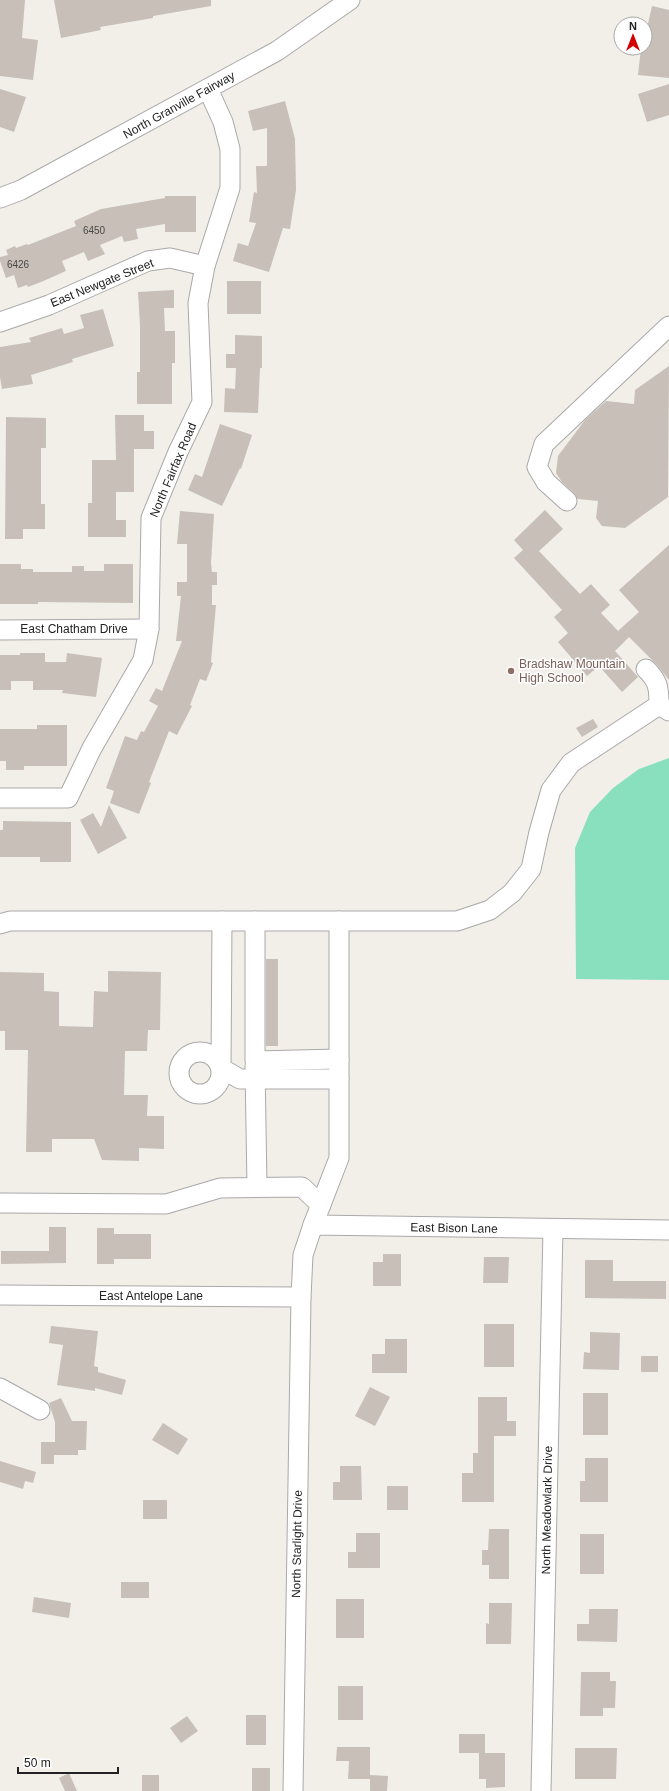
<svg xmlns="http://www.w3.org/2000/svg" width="669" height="1791" font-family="Arial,sans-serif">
	<rect width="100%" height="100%" fill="#f2efe9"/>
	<!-- pitch -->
	<path fill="#88e0be" d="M669,758V980L576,979L575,848L590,812L613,788L639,769Z"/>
	<!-- building -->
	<g fill="#c7bfb8">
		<path d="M0,0H25L22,38L38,40L33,80L0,76Z"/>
		<path d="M54,0H211V6L153,16V18L100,27L101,30L61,38Z"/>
		<path d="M652,6L669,10V78L638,75L641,48H645V37Z"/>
		<path d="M669,84V115L647,122L638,94Z"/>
		<path d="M0,89L26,97L14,132L0,127Z"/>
		<path d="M285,101L295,139L296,190L290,229L283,228L269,272L233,261L238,243L248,246L256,223L249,222L254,192L257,193L256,166H267V128L253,131L248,111Z"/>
		<path d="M165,196H196V232H165V224L136,229L138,239L124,242L122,236L100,245L105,254L88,261L84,252L62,261L66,271L41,282L28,287L27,285L18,288L14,275L6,278L0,261V257L8,255L6,250L15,246L16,248L27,244L28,245L76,226L74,221L101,209L165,198Z"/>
		<rect x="227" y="281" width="34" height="33"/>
		<path d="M174,290V308H164L165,331H175V363H172V404H137V372H140V326L138,292Z"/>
		<path d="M103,309L114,346L72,359L73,362L31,375L33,384L2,389L0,377V347L31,342L29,338L62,328L64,334L84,328L80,315Z"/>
		<path d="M235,335L262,336V368H260L258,413L224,412L225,388L235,389L236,368H226V354H235Z"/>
		<path d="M669,366L668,497L625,528L602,526L596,518L598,501L578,499L574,493L562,482L556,473L558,456L585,420L606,401L634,404L635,390Z"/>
		<path d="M115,415H144V431H154V449H134V492H116V520H126V537H88V503H92V460H116Z"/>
		<path d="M6,417L46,418V448H41V504H45V529H23V539H5Z"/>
		<path d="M220,424L252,435L241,469L240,468L222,506L188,490L195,474L202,477Z"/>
		<path d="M545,510L563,529L539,551L580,594L591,584L610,605L601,613L618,631L639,612L619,590L669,545V680L658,666L629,637L615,651L638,677L622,692L599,666L587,676L558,642L568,633L554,617L562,610L514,558L523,550L514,540Z"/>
		<path d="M180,511L214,514L211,563L212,572H217V585H212V605H216L211,662L213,663L206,681L200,679L190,705L192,706L177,735L169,731L149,782L151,783L139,814L110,803L114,791L106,788L125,736L137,740L141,731L144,732L158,706L149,701L156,688L162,691L182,641H176L181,596H177V582H187V544H177Z"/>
		<path d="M0,564H21V569H33V572H72V566H84V571H104V564H133V603L38,602V604H0Z"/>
		<path d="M20,653H45V662H66L67,653L102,658L96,697L62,693L63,690H33V681H11V690H0V655H20Z"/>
		<path d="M593,719L598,727L582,737L576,728Z"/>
		<path d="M37,725H67V766H24V770H6V761H0V729H37Z"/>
		<path d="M109,805L127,838L98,854L80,820L93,813L101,827Z"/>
		<path d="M3,821L71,822V862H40V857H0V830H3Z"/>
		<rect x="266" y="959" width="12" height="87"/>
		<path d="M108,971L161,972L160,1030H148L147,1051H125L124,1095H148L147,1116H164V1149L139,1148V1161L102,1160L94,1139H52V1152H26L28,1050H5V1031H0V972L44,973V991L59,992V1026L93,1027L94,991L108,992Z"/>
		<path d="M49,1227H66V1263L1,1264V1251H49Z"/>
		<path d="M97,1228H114V1234H151V1259H114V1264H97Z"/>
		<path d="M383,1254H401V1286H373V1262H383Z"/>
		<path d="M484,1257H509L508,1283H483Z"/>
		<path d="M585,1260H613V1281H666V1299L585,1298Z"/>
		<rect x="484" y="1324" width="30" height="43"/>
		<path d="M51,1326L98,1331L94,1366L98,1367V1372L126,1380L122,1395L95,1388V1391L57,1385L63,1345L49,1343Z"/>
		<path d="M590,1332L620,1333L619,1370L583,1369L584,1352L590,1353Z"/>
		<path d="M385,1339H407V1373H372V1354H385Z"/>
		<rect x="641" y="1356" width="17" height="16"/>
		<path d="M370,1387L390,1397L375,1426L355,1416Z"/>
		<rect x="583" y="1393" width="25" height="42"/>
		<path d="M478,1397H507V1421H516V1436H494V1502H462V1473H473V1453H478Z"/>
		<path d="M61,1398L72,1421H87L86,1450H78V1455H54V1464H41V1442H55V1422L49,1403Z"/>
		<path d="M163,1423L188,1439L178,1455L152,1440Z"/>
		<path d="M585,1458H608V1502H580V1481H585Z"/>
		<path d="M0,1461L36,1472L33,1483L25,1481L23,1489L0,1482Z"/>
		<path d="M340,1466H361L362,1500H333V1482H340Z"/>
		<rect x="387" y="1486" width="21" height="24"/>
		<rect x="143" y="1500" width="24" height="19"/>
		<path d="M489,1529H509V1579H489V1565H482V1550H488Z"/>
		<path d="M356,1533H380V1568H348V1552H356Z"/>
		<rect x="580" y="1534" width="24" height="40"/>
		<rect x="121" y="1582" width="28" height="16"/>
		<path d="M34,1597L71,1603L69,1618L32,1612Z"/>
		<rect x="336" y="1599" width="28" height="39"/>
		<path d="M489,1603H512L511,1644H486V1623L489,1624Z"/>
		<path d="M589,1609H618L617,1642L577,1641V1624H589Z"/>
		<path d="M581,1672H610V1681H616L615,1708H603V1716H580Z"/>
		<rect x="338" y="1686" width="25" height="34"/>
		<rect x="246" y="1715" width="20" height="30"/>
		<path d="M187,1716L198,1731L181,1743L170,1728Z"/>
		<path d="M459,1734H485V1753H505V1787L486,1788V1779H479V1753H459Z"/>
		<path d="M337,1747H370V1775L388,1776L387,1791H370V1779H348L349,1761H336Z"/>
		<path d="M575,1748H617L616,1779H575Z"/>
		<rect x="252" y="1768" width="18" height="23"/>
		<path d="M69,1773L77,1791H65L59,1778Z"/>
		<rect x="142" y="1775" width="17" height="16"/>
	</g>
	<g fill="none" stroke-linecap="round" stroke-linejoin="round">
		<!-- minor casing -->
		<g stroke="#a9a9a9" stroke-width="21">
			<g id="minor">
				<path d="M0,198L21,190L277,51L350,0"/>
				<path d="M0,322L49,305L148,261L170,258L205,266"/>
				<path d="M567,501L546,482L537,467L544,444L669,326"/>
				<path d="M0,630L149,629"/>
				<path d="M646,669C658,681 659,687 659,705"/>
				<path d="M0,798H68L92,748L143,660L149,629L151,518L178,452L202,402L198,303L205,266L230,188V149L223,122L208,89"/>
				<path d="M222,921L221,1068L240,1079H339"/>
				<path d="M255,921V1061L339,1059"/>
				<path d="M0,924L10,921H339"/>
				<circle cx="200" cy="1073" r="21"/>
				<path d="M255,1066L257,1187"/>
				<path d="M0,1203L166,1204L220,1188L302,1187L321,1205"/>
				<path d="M313,1225L339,1158V921H457L490,910L512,893L531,869L539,832L551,790L571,763L659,705L669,711"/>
				<path d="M0,1295L301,1297"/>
				<path d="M0,1388L40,1410"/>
				<path d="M293,1791L301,1297L303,1255L313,1225L669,1230"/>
				<path d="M541,1791L553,1229"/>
			</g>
		</g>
		<!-- minor -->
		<use href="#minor" stroke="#fff" stroke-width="19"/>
	</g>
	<!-- markers -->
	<circle fill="#8d6e63" stroke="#fff" stroke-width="1.5" cx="511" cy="671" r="4"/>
	<g text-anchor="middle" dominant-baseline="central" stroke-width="3" stroke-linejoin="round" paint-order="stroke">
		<!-- number labels -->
		<g font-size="10" fill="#4b4948">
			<text x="94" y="230">6450</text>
			<text x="18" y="264">6426</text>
		</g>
		<!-- street labels -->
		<g font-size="12" fill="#222" stroke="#fff">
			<text transform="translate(179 105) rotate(-29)">North Granville Fairway</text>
			<text transform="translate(102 283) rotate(-22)">East Newgate Street</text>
			<text transform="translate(173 470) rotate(-67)">North Fairfax Road</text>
			<text x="74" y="629">East Chatham Drive</text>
			<text transform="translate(454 1228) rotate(1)">East Bison Lane</text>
			<text x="151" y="1296">East Antelope Lane</text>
			<text transform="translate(547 1510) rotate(-89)">North Meadowlark Drive</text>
			<text transform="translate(297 1544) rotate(-89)">North Starlight Drive</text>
		</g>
		<!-- education labels -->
		<g font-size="12" fill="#785e54" stroke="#fff" text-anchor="start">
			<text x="519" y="664">Bradshaw Mountain<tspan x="519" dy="14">High School</tspan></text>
		</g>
	</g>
	<!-- north arrow -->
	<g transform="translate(633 36)"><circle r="19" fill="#ffffff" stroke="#a7a7a7"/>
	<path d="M0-3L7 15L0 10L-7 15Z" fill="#d40000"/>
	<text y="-6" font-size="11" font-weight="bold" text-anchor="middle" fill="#222222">N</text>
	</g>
	<!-- scale -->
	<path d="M18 1767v6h100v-6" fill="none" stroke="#222222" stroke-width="2"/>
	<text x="24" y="1767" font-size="12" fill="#222222" stroke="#ffffff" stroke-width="3" paint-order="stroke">50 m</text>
</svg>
